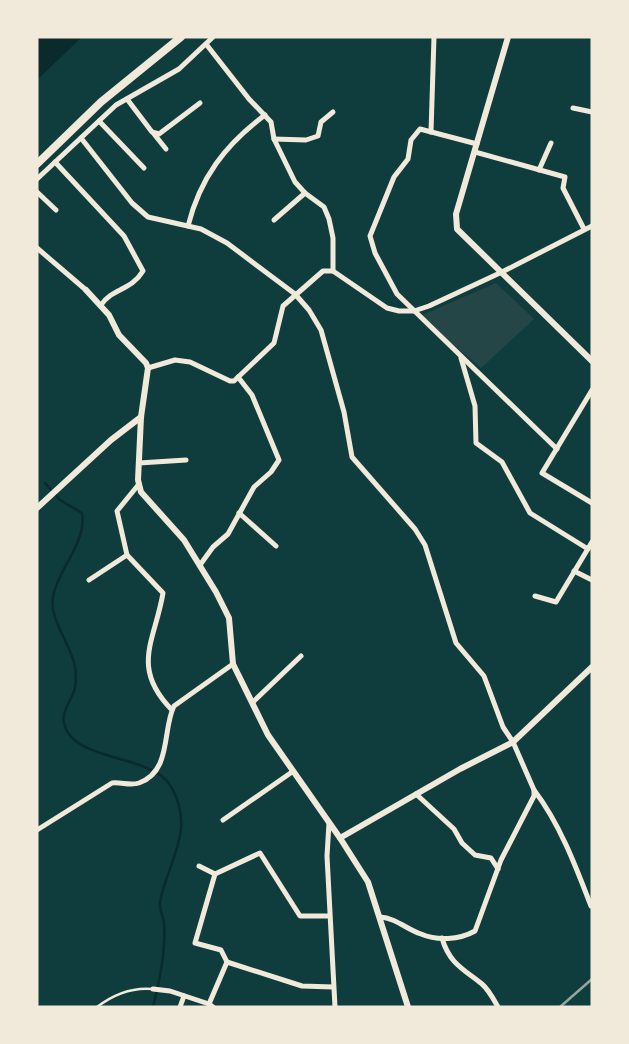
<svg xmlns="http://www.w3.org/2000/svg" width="629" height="1044" font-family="Commissioner,sans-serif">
	<rect width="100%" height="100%" fill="#0f3d3e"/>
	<!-- green -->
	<path fill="#244646" d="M496,283L534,319L481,368L420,316Z"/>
	<!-- water -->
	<path fill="#0a2a2b" d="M37,37H82L37,80Z"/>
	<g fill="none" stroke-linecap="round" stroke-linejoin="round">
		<!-- stream -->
		<path stroke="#0a2a2b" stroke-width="2.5" d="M45,483L60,500L82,513C87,543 58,568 53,597C49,621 71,643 75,667C76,673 76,682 75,688C72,700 61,711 64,723C72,762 151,754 170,785C197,829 168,860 160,902C159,909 163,916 164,923C166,951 160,980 153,1007"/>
		<!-- service -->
		<path stroke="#f1e9da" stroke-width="2.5" d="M97,1007C114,994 132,987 153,989"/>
		<!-- minor -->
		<g stroke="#f1e9da" stroke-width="5">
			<path d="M206,44L249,99L271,122L274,139L295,182L305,193L324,207L329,219L333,238V271"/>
			<path d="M127,99L152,132L159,134L200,103"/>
			<path d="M573,108L592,112"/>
			<path d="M99,121L144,168"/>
			<path d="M431,132L434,37"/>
			<path d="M154,134L166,149"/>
			<path d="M81,138L132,203L148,217L201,229L227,243L295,294L309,310L321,330L344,412L352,457L415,529L425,545L456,643L484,676L503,727L513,742L534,790V796L501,860L475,931C459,940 437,941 421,934C406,929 396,918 380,917"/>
			<path d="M274,139L306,140L318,136L321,122L333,112"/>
			<path d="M477,144L420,129L411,140L408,159L394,177L370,236L375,253L397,294L557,449"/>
			<path d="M475,152L565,177L563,188L584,229"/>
			<path d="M55,162L124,236L143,271C131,291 112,288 101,305"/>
			<path d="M539,170L551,143"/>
			<path d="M37,179L116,105L179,69L213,37"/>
			<path d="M37,192L56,210"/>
			<path d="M274,220L305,193"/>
			<path d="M188,226C200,178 225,145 265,115"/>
			<path d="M37,248L86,290"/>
			<path d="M461,358L475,406L476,443L502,462L530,513L588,549"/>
			<path d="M148,368L175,360L190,362L230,381H234L274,343L283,306L323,271H333L387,308L399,311H414L429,306L502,272L592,226"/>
			<path d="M592,390L542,473L592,503"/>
			<path d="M139,463L186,460"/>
			<path d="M239,513L276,546"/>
			<path d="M127,555L163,593C155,641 130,667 172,710"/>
			<path d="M200,565L213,547L228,534L254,487L271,472L279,460L252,395L238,377"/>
			<path d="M574,571L592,580"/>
			<path d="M89,580L127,555L117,511L139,484"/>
			<path d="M535,596L556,602L592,542"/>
			<path d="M253,702L301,656"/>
			<path d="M534,790C560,824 576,867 591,906"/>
			<path d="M416,794L454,829L462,843L475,855L491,858L498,869"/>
			<path d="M223,820L292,772"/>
			<path d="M329,823L327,856L335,1007"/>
			<path d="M37,830L112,783C122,782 130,786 139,783C172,771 162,730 174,706L233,664"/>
			<path d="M199,866L215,874L195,943L221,950L227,962"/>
			<path d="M215,874L260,853L300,916H329"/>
			<path d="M442,938C449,963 463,969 482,984C489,990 494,1000 498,1007"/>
			<path d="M153,989L170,991L209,1004L213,1007"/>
			<path d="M209,1004L227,962L302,986L333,987"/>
			<path d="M180,1007L184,996"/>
		</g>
		<!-- tertiary -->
		<g stroke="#f1e9da" stroke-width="6">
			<path d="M508,37L456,214L457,229L592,361"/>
			<path d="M86,290L109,315L119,335L146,363L148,368L141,417L138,480L141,492L184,540L216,592L229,618L233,664L268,735L340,838L368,882L408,1007"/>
			<path d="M37,508L111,440L141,417"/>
			<path d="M340,838L460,769L513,742L592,667"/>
		</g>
		<!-- trunk -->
		<path stroke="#f1e9da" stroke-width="8" d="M37,164L101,102L181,37"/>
		<!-- rail -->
		<path stroke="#97a49c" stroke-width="2.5" d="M560,1007L592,979"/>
	</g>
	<!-- border -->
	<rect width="629" height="1044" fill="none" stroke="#f1e9da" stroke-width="77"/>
</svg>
